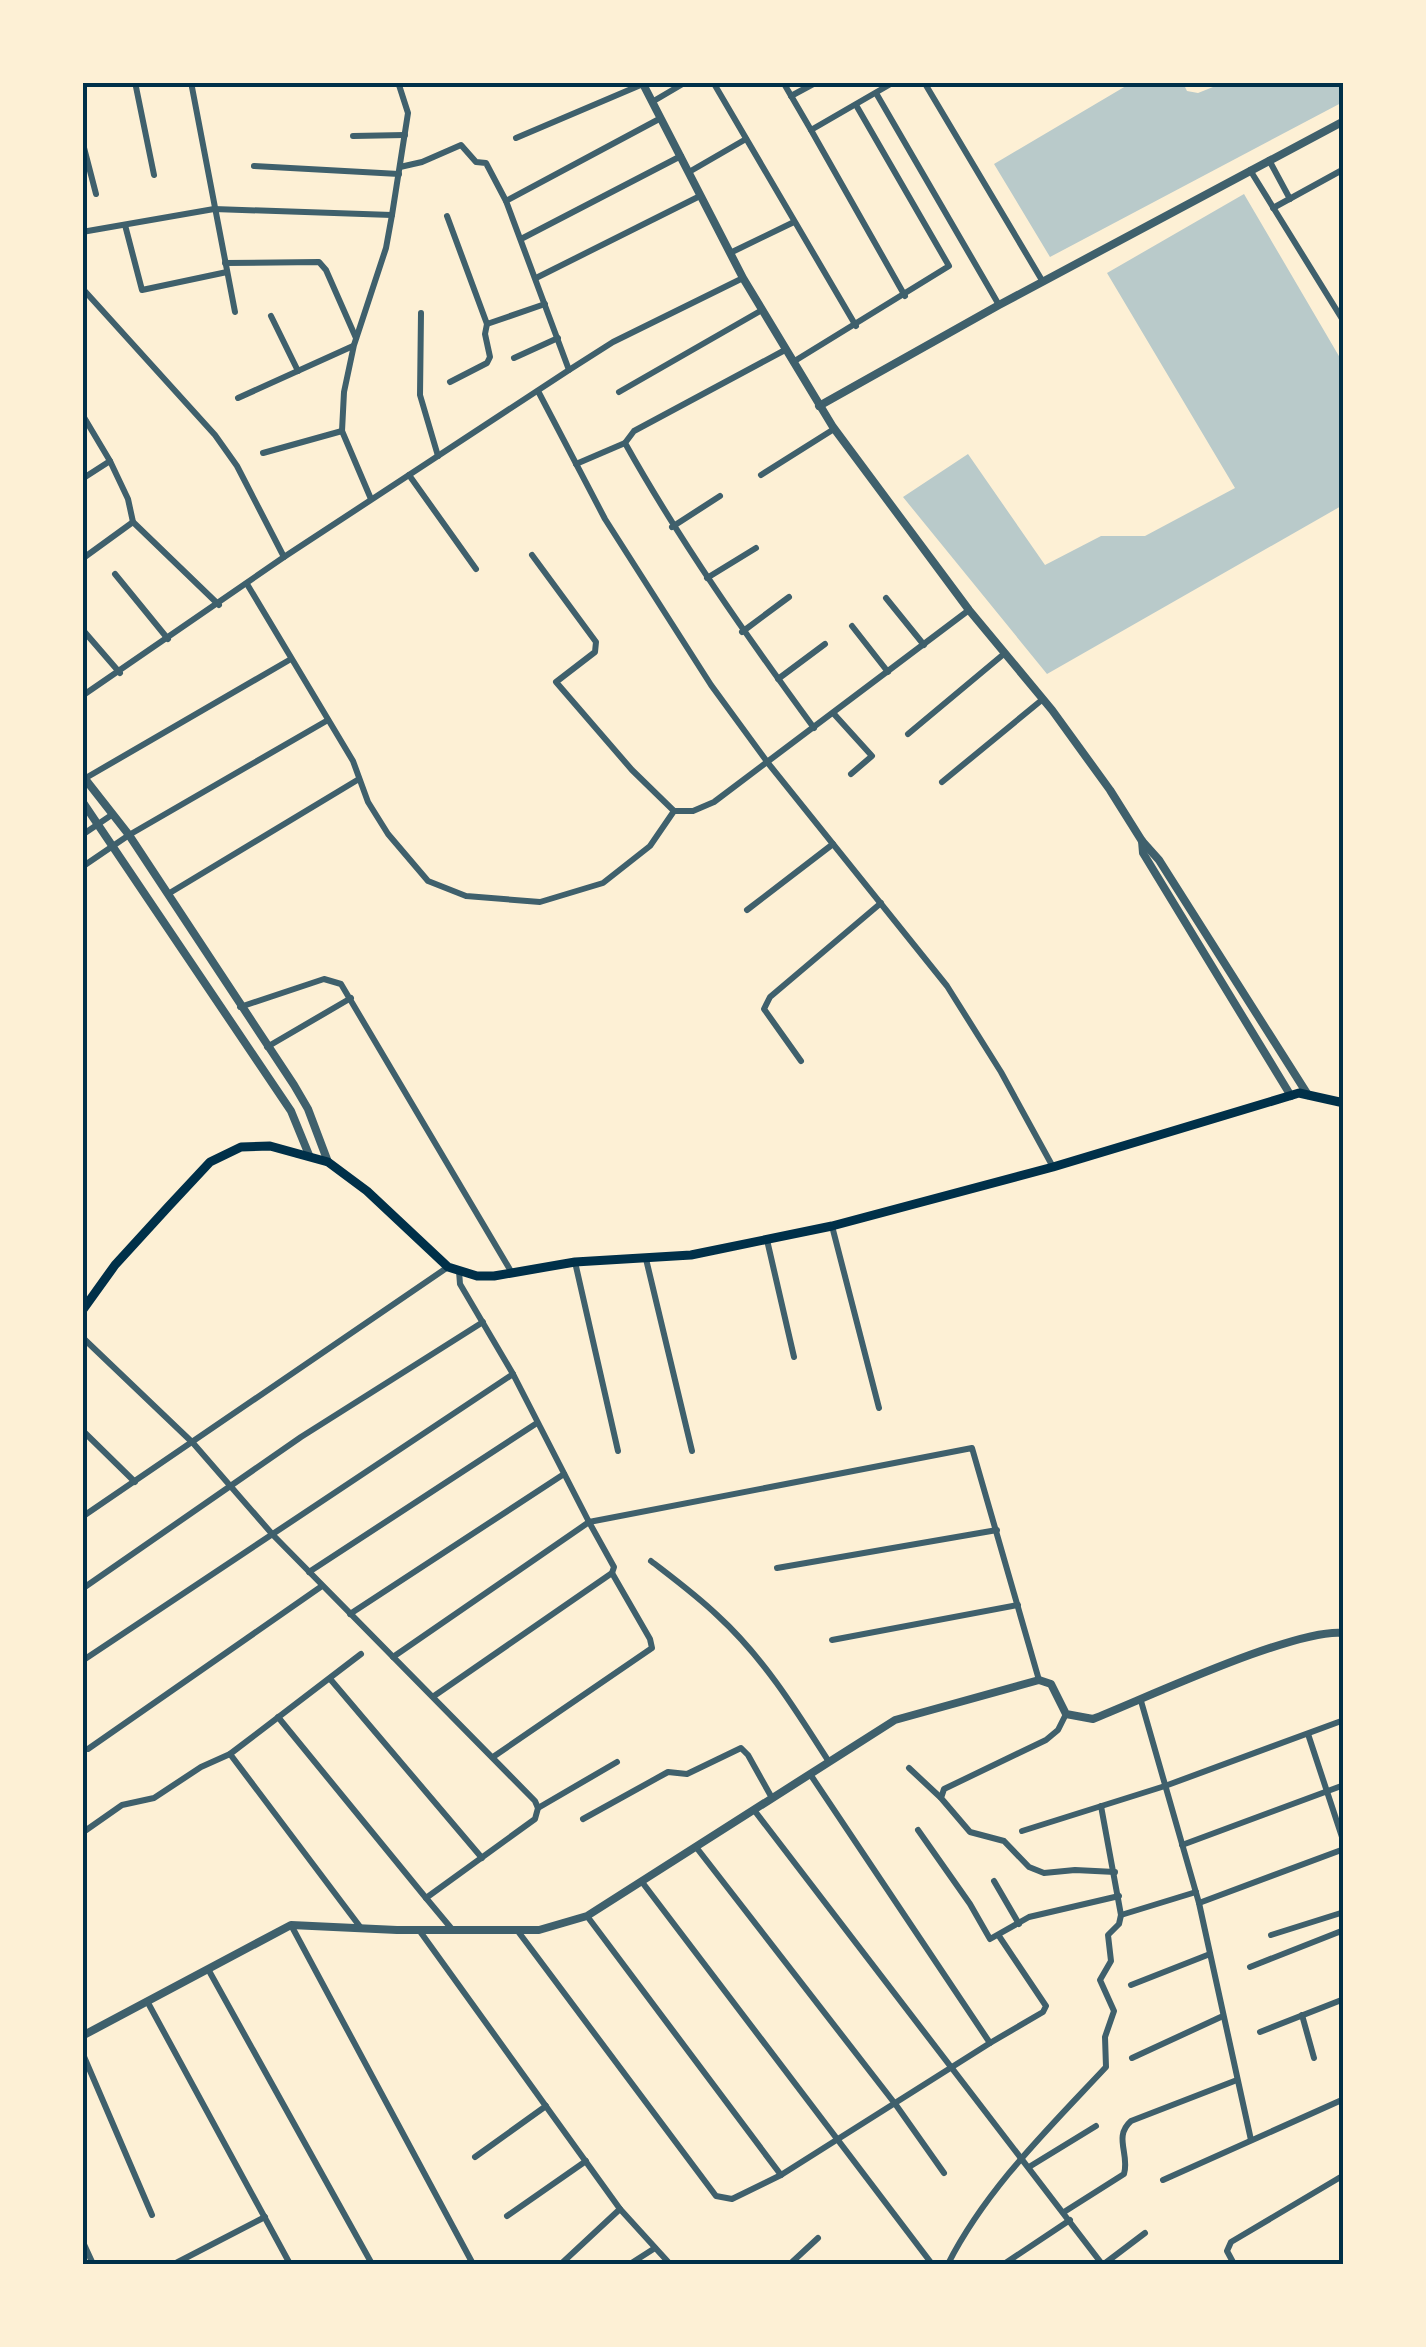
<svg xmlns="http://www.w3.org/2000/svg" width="1426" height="2347" font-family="'Playfair Display',serif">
	<rect width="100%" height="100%" fill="#fdf0d5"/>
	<!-- green -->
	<g fill="#b9caca">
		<path d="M1131,83H1183L1187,91L1198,93L1223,83H1343V102L1050,257L994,164Z"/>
		<path d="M1244,194L1343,363V505L1047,674L903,497L968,454L1045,565L1101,536H1145L1235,488L1107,273Z"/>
	</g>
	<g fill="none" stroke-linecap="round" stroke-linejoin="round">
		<!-- minor -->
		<g stroke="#3f606c" stroke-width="6">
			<path d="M135,82L154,175"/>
			<path d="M191,82L235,312"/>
			<path d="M713,82L856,326"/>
			<path d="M783,82L811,130L894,82"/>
			<path d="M924,82L1043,282"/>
			<path d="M1196,82H1206"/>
			<path d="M876,93L999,305"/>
			<path d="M791,96L817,82"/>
			<path d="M652,102L686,82"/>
			<path d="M811,130L905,296"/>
			<path d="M353,136L405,135"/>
			<path d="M516,138L643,84"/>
			<path d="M82,140L96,194"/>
			<path d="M1269,160L1290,199"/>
			<path d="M254,166L399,174"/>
			<path d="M400,167L422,162L461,145L476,162L486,163L506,201L569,370"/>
			<path d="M1250,170L1344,322"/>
			<path d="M689,172L746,139"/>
			<path d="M506,201L661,118"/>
			<path d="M1273,208L1344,169"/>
			<path d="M447,216L487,324L545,304"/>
			<path d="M125,225L142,290L227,272"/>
			<path d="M82,232L214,209L392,215"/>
			<path d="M521,239L681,156"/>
			<path d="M730,253L794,222"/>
			<path d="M225,263L319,262L326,270L356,338"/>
			<path d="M536,278L700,196"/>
			<path d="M82,288L215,435L237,466L284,557"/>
			<path d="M421,313L420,395L438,456"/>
			<path d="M271,316L298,371"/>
			<path d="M785,350L634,431L625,443C681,543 746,635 814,728"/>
			<path d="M514,358L558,338"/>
			<path d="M793,362L949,266L856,105"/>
			<path d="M450,382L487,363L490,357L485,334L487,324"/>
			<path d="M538,391L605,519L711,685L768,763L947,986L1001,1072L1053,1167"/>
			<path d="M619,392L762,310"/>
			<path d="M238,398L353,346"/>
			<path d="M82,414L110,461L128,499L133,522L219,605"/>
			<path d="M263,453L342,431"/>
			<path d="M576,464L625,443"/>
			<path d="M409,475L476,569"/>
			<path d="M761,475L834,429"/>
			<path d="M82,479L110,461"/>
			<path d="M371,499L342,431L344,392L354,345L386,248L392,215L408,113L398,82"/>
			<path d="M672,527L720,496"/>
			<path d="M532,555L596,642L595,652L556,682L632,770L674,811H693L714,802L969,610"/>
			<path d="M82,559L133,522"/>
			<path d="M115,574L168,639"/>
			<path d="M707,578L756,548"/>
			<path d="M247,584L353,761L368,802L388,834L428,881L466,896L540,902L603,883L650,846L674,811"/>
			<path d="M886,598L924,645"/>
			<path d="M852,626L888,672"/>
			<path d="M82,629L120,673"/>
			<path d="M742,632L789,597"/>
			<path d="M778,679L825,644"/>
			<path d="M82,696L284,557L569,370L613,342L743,278"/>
			<path d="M834,714L872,756L851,774"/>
			<path d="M908,734L1005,653"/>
			<path d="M84,779L291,659"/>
			<path d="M942,782L1043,699"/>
			<path d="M82,835L113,814"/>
			<path d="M82,867L129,835L328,720"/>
			<path d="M168,894L359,779"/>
			<path d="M747,910L833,844"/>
			<path d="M240,1007L324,979L341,984L512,1273"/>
			<path d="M267,1047L351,998"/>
			<path d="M801,1061L764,1009L770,997L881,903"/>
			<path d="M832,1226L879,1408"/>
			<path d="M767,1240L794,1357"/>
			<path d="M646,1259L692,1451"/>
			<path d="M575,1262L618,1451"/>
			<path d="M459,1271L460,1284L513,1374L589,1522L972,1448L1039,1680"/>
			<path d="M82,1337L193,1443L273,1535L535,1801L538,1808L535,1819L426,1898L451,1928"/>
			<path d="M82,1430L135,1482"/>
			<path d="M82,1517L448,1267"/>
			<path d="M651,1561C673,1578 696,1595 717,1615C763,1657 796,1710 829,1762"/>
			<path d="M777,1568L997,1530"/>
			<path d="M309,1572L537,1423"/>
			<path d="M82,1589L301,1437L483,1322"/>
			<path d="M350,1614L564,1474"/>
			<path d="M832,1640L1018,1605"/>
			<path d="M393,1657L589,1522L614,1567L612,1573L434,1696"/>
			<path d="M82,1661L513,1374"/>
			<path d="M331,1680L482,1858"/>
			<path d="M1141,1701L1199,1903L1251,2140"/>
			<path d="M1066,1714L1058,1730L1046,1740L944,1789L941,1798L970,1832L1004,1841L1029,1867L1044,1873L1075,1870L1115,1872"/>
			<path d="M278,1717L426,1898"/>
			<path d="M1308,1734L1344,1843"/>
			<path d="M82,1749H88L322,1586"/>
			<path d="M230,1754L361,1928"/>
			<path d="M493,1757L652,1648L650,1639L612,1573"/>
			<path d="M909,1768L940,1797"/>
			<path d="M538,1808L617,1762"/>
			<path d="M754,1810L1102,2264"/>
			<path d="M583,1819L668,1772L687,1774L741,1748L748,1755L772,1798"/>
			<path d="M918,1830L970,1904L990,1939L1029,1917L1119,1896"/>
			<path d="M1022,1831L1165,1786L1344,1720"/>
			<path d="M82,1833L122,1805L154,1798L201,1767L230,1754L361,1654"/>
			<path d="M1182,1845L1344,1785"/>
			<path d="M696,1847L896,2105L944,2173"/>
			<path d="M994,1881L1019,1924"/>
			<path d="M642,1882L932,2264"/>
			<path d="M1199,1903L1344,1849"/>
			<path d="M1121,1915L1196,1892"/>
			<path d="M587,1916L781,2175"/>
			<path d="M291,1925L473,2264"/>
			<path d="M419,1930L620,2209L670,2264"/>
			<path d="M517,1930L716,2196L732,2199L781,2175L990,2043L810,1774"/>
			<path d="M1271,1935L1344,1912"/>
			<path d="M1250,1967L1344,1930"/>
			<path d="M208,1969L372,2264"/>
			<path d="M1131,1985L1210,1954"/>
			<path d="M147,2001L290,2264"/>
			<path d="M1302,2015L1314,2058"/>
			<path d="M1260,2032L1344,1999"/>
			<path d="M990,2043L1043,2012L1046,2006L999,1936"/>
			<path d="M82,2052L152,2215"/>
			<path d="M1132,2058L1223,2016"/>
			<path d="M475,2157L546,2106"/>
			<path d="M1029,2167L1096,2126"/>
			<path d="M1163,2180L1344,2099"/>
			<path d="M1064,2212L1124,2174C1130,2154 1113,2137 1131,2121L1237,2080"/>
			<path d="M507,2216L586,2161"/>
			<path d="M82,2240L93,2264"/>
			<path d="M562,2263L620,2209"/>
			<path d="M174,2264L265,2217"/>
			<path d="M630,2264L655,2248"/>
			<path d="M790,2264L818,2238"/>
			<path d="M948,2264C986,2189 1049,2128 1106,2067L1105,2037L1114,2011L1100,1980L1111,1961L1108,1935L1119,1924L1121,1915L1101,1806"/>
			<path d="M1004,2264L1070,2220"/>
			<path d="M1104,2264L1145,2233"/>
			<path d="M1234,2264L1227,2251L1231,2242L1344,2175"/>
		</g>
		<!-- tertiary -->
		<g stroke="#3f606c" stroke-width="8">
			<path d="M642,82L743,278L833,427L969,610L1052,710L1110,790L1142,841L1159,860L1308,1095"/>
			<path d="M819,406L999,305L1344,121"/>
			<path d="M82,775L129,835L294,1085L308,1109L328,1162"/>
			<path d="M82,801L291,1111L309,1155"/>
			<path d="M1142,841L1143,853L1291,1096"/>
			<path d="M82,2036L291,1925L397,1930H539L587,1916L895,1720L1039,1680L1051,1684L1066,1714L1093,1719C1144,1699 1297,1627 1344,1633"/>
		</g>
		<!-- secondary -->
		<path stroke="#003049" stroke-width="9" d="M82,1311L115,1265L168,1207L210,1162L241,1147L270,1146L328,1162L367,1191L448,1267L477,1276H494L575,1262L691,1255L832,1226L1053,1167L1299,1093L1344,1103"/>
	</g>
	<!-- border -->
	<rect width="1426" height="2347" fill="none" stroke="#fdf0d5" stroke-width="170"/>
	<rect x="85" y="85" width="1256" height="2177" fill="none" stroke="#003049" stroke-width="4"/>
</svg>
